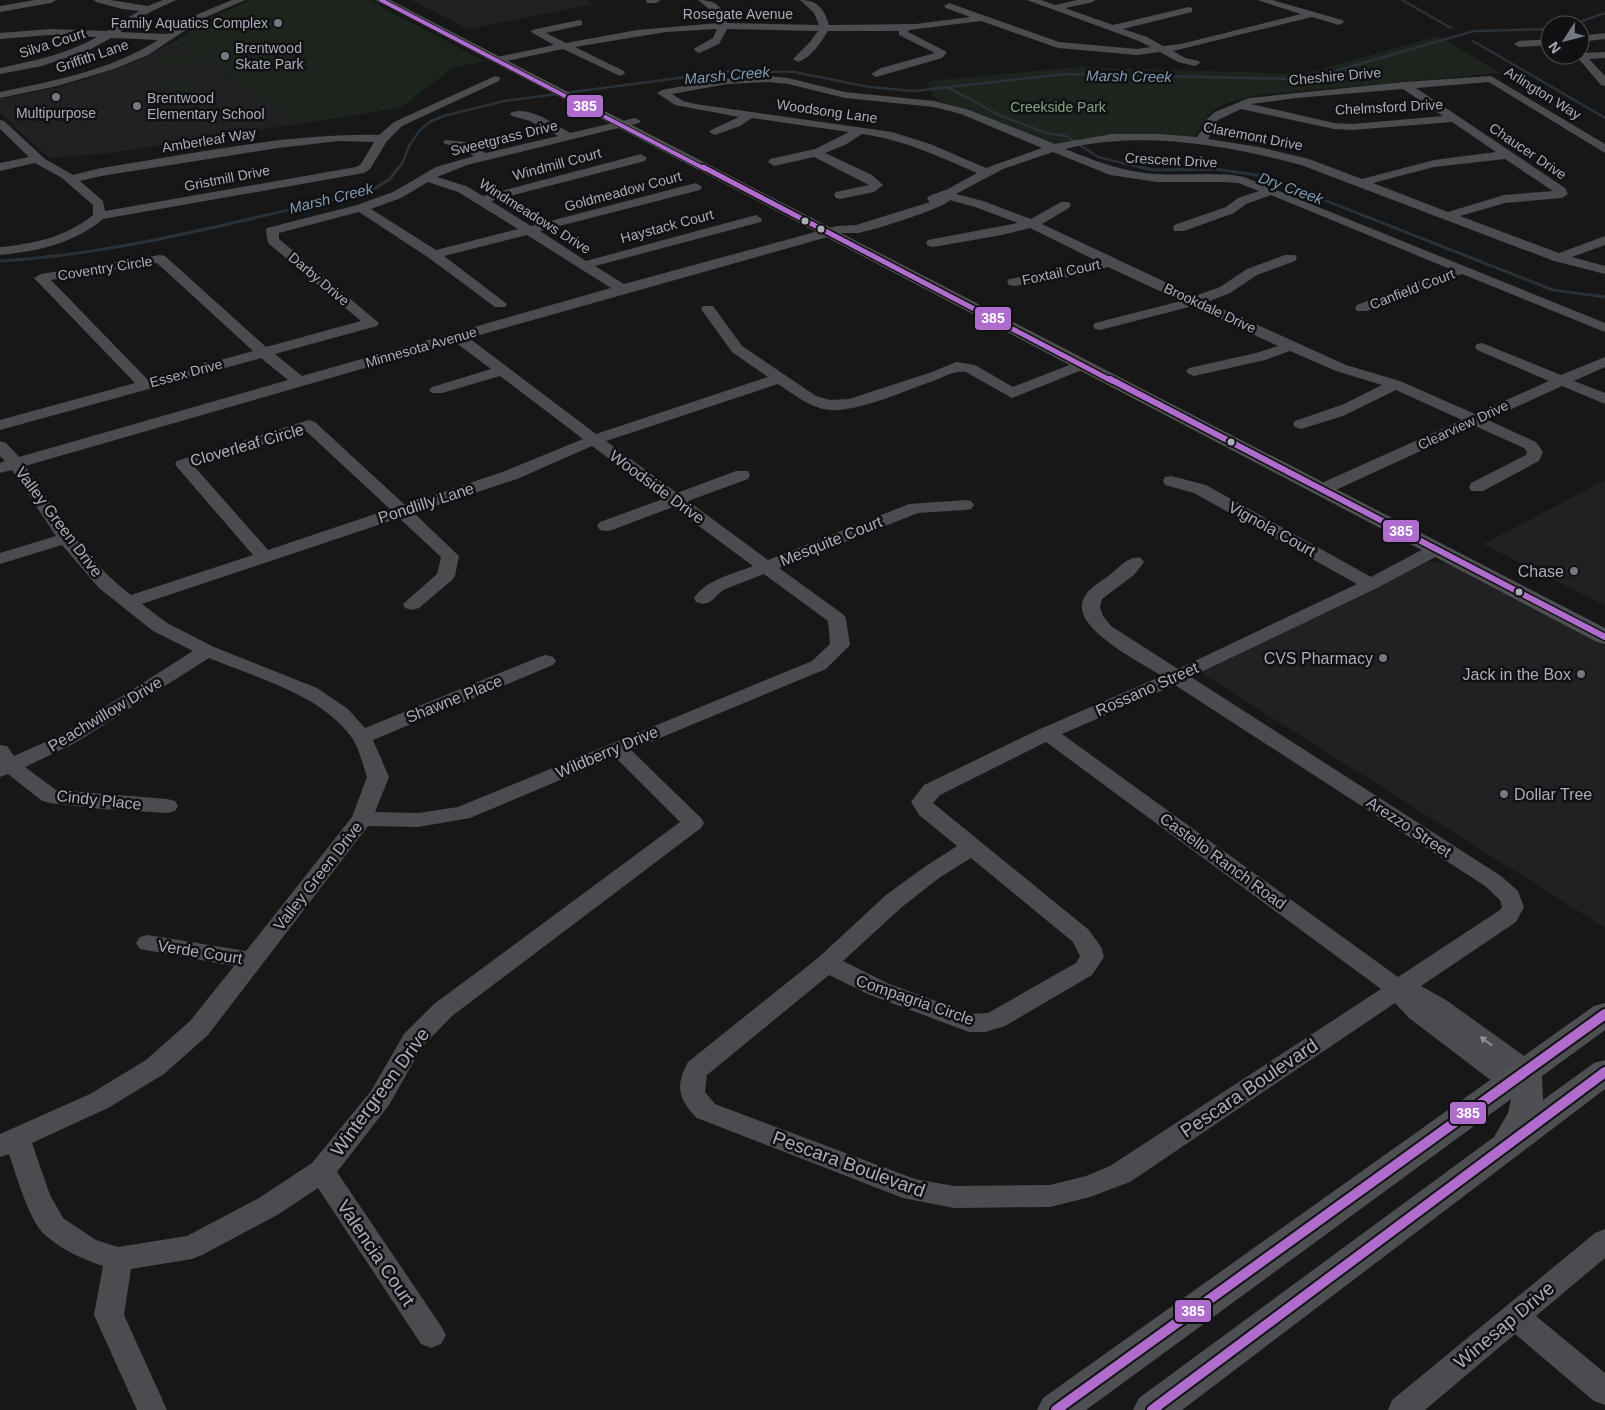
<svg xmlns="http://www.w3.org/2000/svg" width="1605" height="1410" font-family="Helvetica,sans-serif">
	<rect width="100%" height="100%" fill="#171717"/>
	<!-- built -->
	<g fill="#212123">
		<path d="M411,0H586L594,4L468,29Z"/>
		<path d="M177,40L299,124L109,153L49,158L0,113V99L59,87L98,75L135,62Z"/>
		<path d="M1605,480V606L1483,544Z"/>
		<path d="M1433,561L1453,565L1605,644V928L1201,673L1425,563Z"/>
	</g>
	<!-- green -->
	<g fill="#1d241e">
		<path d="M251,0H369L484,61L453,68L400,108L299,124L177,40L205,20Z"/>
		<path d="M1439,36L1501,73L1255,95C1241,99 1224,102 1213,111C1204,119 1201,133 1191,139L1124,135L1084,139L1054,147L987,118L938,101L927,84L928,81L1079,67L1303,74Z"/>
		<path d="M182,52L188,53L203,63L163,67L147,59Z"/>
		<path d="M180,79L196,90L175,94L160,83Z"/>
	</g>
	<g fill="none" stroke-linecap="round" stroke-linejoin="round">
		<!-- stream-far1 -->
		<g stroke="#2a3239" stroke-width="2.5">
			<path d="M1402,0L1451,28"/>
			<path d="M1571,25L1605,13"/>
			<path d="M1473,41L1605,118"/>
			<path d="M949,88L999,115L1046,133L1066,136L1098,157L1147,169"/>
			<path d="M398,169L403,162L409,146L420,130L431,121L447,115L505,101L732,71L794,72L869,87L914,91L1065,74L1291,79L1318,76L1474,31L1550,29"/>
		</g>
		<!-- stream -->
		<g stroke="#2a3239" stroke-width="3">
			<path d="M1140,167L1154,170L1215,169L1263,176L1553,290L1605,297"/>
			<path d="M0,261C123,254 249,218 370,191L389,180L399,167"/>
		</g>
		<!-- minor -->
		<g fill="#4b4c50" fill-rule="evenodd">
			<path d="M35,0H56L51,3L0,12V6Z"/>
			<path d="M94,0H110L148,6L163,0H176L152,11L120,32L167,34L198,14L232,0H245L204,18L148,55L114,69L57,86L0,98V92C54,81 111,70 158,40L111,38L89,50L42,66L0,74V68C34,61 67,54 97,37L50,35L0,39V33L50,29L107,31L139,11L122,9L96,2Z"/>
			<path d="M646,0H661L656,3H647Z"/>
			<path d="M698,0C715,0 723,6 727,23L819,25L814,13L800,0C818,0 824,9 829,25L916,24L970,17L946,8L944,6L949,3L1059,42L1137,49L1151,47L1139,41L1027,0H1041L1055,5L1077,0H1095L1093,2L1065,8L1113,25L1189,7L1192,8V12L1123,29L1147,37L1163,46L1181,44L1301,14L1257,0H1272L1342,20L1344,22L1339,25L1312,17L1173,51L1185,58L1199,61L1200,63L1195,66L1178,62L1160,52L1137,55L1058,48L981,21L909,30L908,32L947,52L942,58L876,77L871,74L881,68L935,53L899,35V31H828C821,42 811,58 798,62L793,59L810,42L818,31L727,29L719,44L699,53L694,50L695,48L713,38L717,29L666,32L575,47L624,71L625,73L620,76L563,49L497,63L492,60L497,57L554,45L531,32L532,30L579,20L582,21V25L546,33L566,43L637,30L718,23L714,13Z"/>
			<path d="M1605,33V39L1580,42V36Z"/>
			<path d="M1550,39V45L1519,47L1514,44L1519,41Z"/>
			<path d="M1605,52V58L1589,59L1605,76V86L1601,85L1576,56L1581,53Z"/>
			<path d="M495,76L499,77L500,79L499,81L402,126L387,141L370,169L364,173L103,219C73,244 38,251 0,255V247C34,244 66,237 93,215V205L62,178L35,163L0,171V163L29,157L0,129V120L4,121L45,159L73,175L101,168C193,154 286,133 379,135L394,122ZM339,141L374,142L361,164L356,167L105,211L103,201L80,181L101,176L278,148Z"/>
			<path d="M768,76L788,78L845,92L934,101L969,110L1055,144L1112,134H1159L1197,137L1205,126L1207,119L1215,112L1249,98L1404,82L1491,76L1605,144V153L1489,82L1416,88L1565,188L1568,194L1562,198L1505,203L1460,216L1559,253L1605,236V245L1572,257L1605,266V274L1554,261L1301,165C1225,145 1142,130 1065,149C1096,161 1125,173 1159,174C1187,176 1217,171 1244,177L1605,323V332L1462,274L1367,311H1357L1355,308L1357,305L1450,269L1271,195L1246,204L1234,213L1184,231H1174L1173,228L1174,225L1226,207L1238,198L1259,191L1238,183L1223,182H1157L1110,175L1053,152L1003,169L956,194L983,201L1031,219L1061,202H1069L1071,205L1069,208L1042,224L1195,296L1220,287L1247,269L1285,255H1295L1297,258L1295,261L1257,275L1230,293L1207,302L1346,365L1400,381L1475,414L1549,381L1477,350L1475,347L1477,344L1482,343L1561,375L1605,357V367L1574,381L1605,393V404L1562,386L1488,420L1536,442L1543,452L1539,461L1483,491H1471L1469,487L1471,483L1526,455L1527,452L1524,448L1475,426L1327,494H1315L1313,490L1315,486L1462,420L1396,390L1343,416L1301,429L1295,427L1293,424L1295,421L1344,404L1382,385L1336,371L1290,351L1265,360L1194,376L1189,374L1186,371L1189,368L1256,353L1278,346L1193,306L1100,330L1095,329L1093,326L1095,323L1181,301L1108,267L1081,275L1014,286L1009,285L1007,282L1009,279L1079,267L1097,261L1030,228L1002,235L933,247L928,246L926,243L928,240L1018,223L975,207L950,200C945,208 871,231 858,233C853,233 848,233 842,233L469,338L596,434L768,377L732,352L701,309L703,306H713L742,346L816,396L830,400L849,399L932,372L956,362L975,365L1013,387L1077,362H1087L1089,365L1087,368L1012,398L966,372C954,370 944,377 933,381C904,391 859,412 829,410C810,408 793,394 778,384L606,441L677,493L736,471H748L750,475L748,479L688,501L768,560L909,504L965,500L971,501L974,505L971,509L965,510L918,513L779,568L844,615L846,619L850,645L826,669L631,750L701,818L704,823L701,828L452,1016L422,1047L389,1105L337,1172L441,1326L446,1335L441,1344L431,1348L421,1344L318,1188L279,1214L202,1255L192,1259L131,1269L124,1315L167,1410H137L94,1315L103,1266C82,1259 62,1250 45,1235C29,1221 16,1174 9,1154L0,1157V1134L90,1094L146,1060L190,1021L234,966L140,949L136,943L140,937L148,935L246,951L352,817L367,777C363,765 359,748 352,738C321,694 256,678 209,658L75,743L25,767L56,790L167,799L175,801L178,806L175,811L167,813L102,809L50,803L42,801L8,774L0,777V745L7,746L14,756L61,735L193,651L153,631L99,588L62,545L0,564V553L56,536L12,470L0,473V463L5,461L0,456V441L6,443L19,457L288,380L261,358L0,430V420L135,383L34,278L41,274L160,255L165,256L266,347L361,321L268,243L266,231L267,228L357,205L393,192L436,167L474,156L459,147L445,144L443,142L445,140L466,142L486,153L558,136L530,121L512,116L510,114L512,112C531,107 554,124 570,133L635,118L641,121L639,123L467,165L437,177L466,186L483,196L641,154L647,158L645,161L491,201L531,226L696,183L702,187L700,190L540,231L586,261L756,215L762,219L761,222L595,266L624,284L837,226L856,225L927,203L930,202L927,199L929,196L948,189L977,173C938,156 904,140 862,134L845,145L825,153L872,175L883,185L874,192L840,199L836,198L834,195L836,192L869,185L814,157L774,166L768,162L770,159L815,149L849,132L752,118L740,126L715,135L709,132L711,130L739,117L675,105L657,93L662,90L727,78ZM768,82L788,84L845,98L934,107L961,114L1042,148L986,168L930,144L892,132L695,104L683,101L672,94L727,84ZM1403,89L1443,116L1352,124L1334,123L1251,104L1296,98ZM1241,109L1334,129L1352,130L1452,122L1496,152L1434,160L1362,179L1309,159L1259,147L1208,139L1218,120ZM1505,159L1553,191L1504,195L1448,212L1373,183L1434,167ZM428,182L458,192L518,229L436,250L371,209L401,198ZM359,212L429,258L495,307H505L507,304L444,256L527,235L611,288L302,376L275,354L377,326L379,323L279,239V233ZM157,263L253,351L148,380L51,280ZM455,342L491,369L432,387L429,390L432,393H442L500,376L583,439L505,471L405,505L315,422L309,420L177,461L175,464L177,467L253,555L131,595C86,561 57,512 25,466ZM306,431L390,509L268,550L194,466ZM592,446L663,499L600,522L597,526L600,530L606,531L612,530L673,507L753,566C733,574 707,579 694,598L696,602L703,604L710,602L723,590L764,574L828,621L830,644L812,661L458,807L418,813L375,812L389,777L373,740L553,665L556,661L553,657L546,655L539,657L365,728L348,709L317,688L214,647L167,623L142,604L399,518L441,557L437,574L403,604L405,608L412,610L419,608L452,580L455,576L459,556L414,513L517,479ZM615,757L680,822L434,1004L404,1034L371,1091L312,1163L259,1198L187,1236L118,1247L96,1240L63,1218L50,1195L32,1143L108,1108L164,1074L208,1035L368,826L418,827L470,818Z"/>
			<path d="M1171,476L1206,485L1371,577L1429,546L1435,545L1441,546L1444,550L1441,554L1377,588L1191,677L1501,876L1518,891L1524,907L1516,922L1421,986L1446,1000L1534,1063L1538,1070L1534,1077L1525,1080L1522,1079L1523,1081L1519,1088L1510,1091L1501,1088L1409,1018L1395,1003L1130,1182L1090,1197L1050,1207L954,1208L903,1198L697,1118C678,1099 675,1086 688,1062L819,957L886,895L923,868L957,846L919,815L911,802L924,785L1040,729L1162,676C1143,664 1078,631 1082,605C1083,592 1097,584 1107,577C1118,570 1127,555 1141,558L1144,562L1134,575L1102,599L1100,607L1103,616L1111,626L1178,669L1357,584L1194,493L1165,485L1163,481L1165,477ZM1175,685L1485,886L1500,900L1502,907L1500,910L1398,977L1062,734ZM1046,742L1381,989L1110,1166L1086,1176L1050,1185L954,1186L915,1179L715,1104L705,1092L707,1075L829,975L870,995L969,1032H985L1005,1026L1092,975L1104,957L1101,947L1089,930L933,803L940,795ZM971,858L1073,942L1080,956L1076,963L988,1013L971,1014L887,983L843,961L902,907L939,878Z"/>
			<path d="M1605,1229V1258L1536,1316L1605,1373V1405L1594,1401L1515,1334L1425,1410H1388L1392,1400L1595,1233Z"/>
		</g>
		<!-- major -->
		<g fill="#4d4f52" fill-rule="evenodd">
			<path d="M375,0H390L1605,628V644L1597,642Z"/>
			<path d="M1605,1003V1030L1542,1076L1543,1100L1594,1063L1605,1060V1089L1182,1410H1133L1139,1398L1494,1137L1508,1113L1511,1099L1086,1410H1037L1043,1398L1594,1006Z"/>
		</g>
		<!-- bus-1-far3 casing -->
		<g stroke="#111113" stroke-width="5.5">
			<path id="bus-1-far3" d="M381,0L705,169"/>
		</g>
		<!-- bus-1-far2 casing -->
		<g stroke="#111113" stroke-width="8">
			<path id="bus-1-far2" d="M703,167L1112,381"/>
		</g>
		<!-- bus-1-far1 casing -->
		<g stroke="#111113" stroke-width="9">
			<path id="bus-1-far1" d="M1110,379L1605,637"/>
		</g>
		<!-- bus-1 casing -->
		<g stroke="#111113" stroke-width="14">
			<g id="bus-1">
				<path d="M1056,1410L1605,1014"/>
				<path d="M1152,1410L1605,1072"/>
			</g>
		</g>
		<!-- bus-1-far3 -->
		<use href="#bus-1-far3" stroke="#b06ccc" stroke-width="4"/>
		<!-- bus-1-far2 -->
		<use href="#bus-1-far2" stroke="#b06ccc" stroke-width="5"/>
		<!-- bus-1-far1 -->
		<use href="#bus-1-far1" stroke="#b06ccc" stroke-width="6"/>
		<!-- bus-1 -->
		<use href="#bus-1" stroke="#b06ccc" stroke-width="10"/>
	</g>
	<!-- one-way arrows -->
	<defs><path id="oneway-solid" d="M-6-.8H1V-3.2L6.5 0L1 3.2V.8H-6Z" transform="scale(1.25)"/></defs>
	<use fill="#8c9099" href="#oneway-solid" transform="translate(1486 1041) rotate(-144)"/>
	<!-- markers -->
	<g fill="#757880" stroke="#111113" stroke-width="2">
		<circle cx="278" cy="23" r="5"/>
		<circle cx="225" cy="56" r="5"/>
		<circle cx="56" cy="97" r="5"/>
		<circle cx="137" cy="106" r="5"/>
		<circle cx="1574" cy="571" r="5"/>
		<circle cx="1383" cy="658" r="5"/>
		<circle cx="1581" cy="674" r="5"/>
		<circle cx="1504" cy="794" r="5"/>
	</g>
	<g fill="#a8adb8" stroke="#111113" stroke-width="2">
		<circle cx="805" cy="221" r="4.5"/>
		<circle cx="821" cy="229" r="4.5"/>
		<circle cx="1231" cy="442" r="4.5"/>
		<circle cx="1519" cy="592" r="4.5"/>
	</g>
	<g text-anchor="middle" dominant-baseline="central" stroke-width="5" stroke-linejoin="round" paint-order="stroke">
		<!-- far-street labels -->
		<g font-size="14" fill="#a8adb8" stroke="#111113">
			<text x="738" y="14">Rosegate Avenue</text>
			<text transform="translate(52 43) rotate(-18)">Silva Court</text>
			<text transform="translate(92 56) rotate(-19)">Griffith Lane</text>
			<text transform="translate(1335 76) rotate(-5)">Cheshire Drive</text>
			<text transform="translate(1543 93) rotate(32)">Arlington Way</text>
			<text transform="translate(1389 107) rotate(-3)">Chelmsford Drive</text>
			<text transform="translate(827 111) rotate(8)">Woodsong Lane</text>
			<text transform="translate(1253 136) rotate(11)">Claremont Drive</text>
			<text transform="translate(504 138) rotate(-14)">Sweetgrass Drive</text>
			<text transform="translate(209 140) rotate(-9)">Amberleaf Way</text>
			<text transform="translate(1528 151) rotate(34)">Chaucer Drive</text>
			<text transform="translate(1171 160) rotate(3)">Crescent Drive</text>
			<text transform="translate(557 164) rotate(-15)">Windmill Court</text>
			<text transform="translate(227 178) rotate(-11)">Gristmill Drive</text>
			<text transform="translate(623 191) rotate(-15)">Goldmeadow Court</text>
			<text transform="translate(535 216) rotate(32)">Windmeadows Drive</text>
			<text transform="translate(667 226) rotate(-15)">Haystack Court</text>
			<text transform="translate(105 268) rotate(-9)">Coventry Circle</text>
			<text transform="translate(1061 272) rotate(-12)">Foxtail Court</text>
			<text transform="translate(319 279) rotate(40)">Darby Drive</text>
			<text transform="translate(1412 289) rotate(-21)">Canfield Court</text>
			<text transform="translate(1210 308) rotate(25)">Brookdale Drive</text>
			<text transform="translate(421 347) rotate(-16)">Minnesota Avenue</text>
			<text transform="translate(186 373) rotate(-15)">Essex Drive</text>
			<text transform="translate(1463 425) rotate(-25)">Clearview Drive</text>
		</g>
		<!-- far-poi labels -->
		<g font-size="14" fill="#a8adb8" stroke="#111113" text-anchor="start">
			<text x="268" y="23" text-anchor="end">Family Aquatics Complex</text>
			<text x="235" y="48">Brentwood<tspan x="235" dy="16">Skate Park</tspan></text>
			<text x="147" y="98">Brentwood<tspan x="147" dy="16">Elementary School</tspan></text>
			<text x="56" y="113" text-anchor="middle">Multipurpose</text>
		</g>
		<!-- far-park labels -->
		<g font-size="14" fill="#7fa381" stroke="#111113">
			<text x="1058" y="107">Creekside Park</text>
		</g>
		<!-- far-water labels -->
		<g font-size="15" font-style="italic" fill="#7f9bb3" stroke="#111113">
			<text transform="translate(727 75) rotate(-5)">Marsh Creek</text>
			<text transform="translate(1129 76) rotate(1)">Marsh Creek</text>
			<text transform="translate(1291 188) rotate(20)">Dry Creek</text>
			<text transform="translate(331 198) rotate(-14)">Marsh Creek</text>
		</g>
		<!-- street labels -->
		<g font-size="16" fill="#a8adb8" stroke="#111113">
			<text transform="translate(247 445) rotate(-16)">Cloverleaf Circle</text>
			<text transform="translate(657 487) rotate(36)">Woodside Drive</text>
			<text transform="translate(426 503) rotate(-18)">Pondlilly Lane</text>
			<text transform="translate(59 522) rotate(53)">Valley Green Drive</text>
			<text transform="translate(1272 529) rotate(29)">Vignola Court</text>
			<text transform="translate(831 541) rotate(-22)">Mesquite Court</text>
			<text transform="translate(1147 689) rotate(-24)">Rossano Street</text>
			<text transform="translate(454 699) rotate(-22)">Shawne Place</text>
			<text transform="translate(105 714) rotate(-31)">Peachwillow Drive</text>
			<text transform="translate(607 752) rotate(-23)">Wildberry Drive</text>
			<text transform="translate(99 800) rotate(6)">Cindy Place</text>
			<text transform="translate(1409 827) rotate(33)">Arezzo Street</text>
			<text transform="translate(1223 861) rotate(36)">Castello Ranch Road</text>
			<text transform="translate(318 876) rotate(-52)">Valley Green Drive</text>
			<text transform="translate(200 952) rotate(9)">Verde Court</text>
			<text transform="translate(915 1000) rotate(19)">Compagria Circle</text>
		</g>
		<!-- poi labels -->
		<g font-size="16" fill="#a8adb8" stroke="#111113" text-anchor="end">
			<text x="1564" y="571">Chase</text>
			<text x="1373" y="658">CVS Pharmacy</text>
			<text x="1571" y="674">Jack in the Box</text>
			<text x="1514" y="794" text-anchor="start">Dollar Tree</text>
		</g>
		<!-- near-street labels -->
		<g font-size="19" fill="#a8adb8" stroke="#111113">
			<text transform="translate(1249 1088) rotate(-34)">Pescara Boulevard</text>
			<text transform="translate(380 1092) rotate(-54)">Wintergreen Drive</text>
			<text transform="translate(849 1164) rotate(20)">Pescara Boulevard</text>
			<text transform="translate(376 1253) rotate(56)">Valencia Court</text>
			<text transform="translate(1504 1325) rotate(-40)">Winesap Drive</text>
		</g>
	</g>
	<g stroke="#111113" stroke-width="2">
		<rect x="566" y="94" width="38" height="24" rx="5" fill="#b06ccc"/>
		<rect x="974" y="306" width="38" height="25" rx="5" fill="#b06ccc"/>
		<rect x="1382" y="519" width="38" height="24" rx="5" fill="#b06ccc"/>
		<rect x="1449" y="1101" width="38" height="24" rx="5" fill="#b06ccc"/>
		<rect x="1174" y="1299" width="38" height="24" rx="5" fill="#b06ccc"/>
	</g>
	<g font-size="14" text-anchor="middle" font-weight="bold" fill="#fff">
		<text x="585" y="111">385</text>
		<text x="993" y="323">385</text>
		<text x="1401" y="536">385</text>
		<text x="1468" y="1118">385</text>
		<text x="1193" y="1316">385</text>
	</g>
	<!-- north arrow -->
	<g transform="translate(1565 40) rotate(234)"><circle r="24" fill="#111113" stroke="#4d4f55"/>
	<path d="M0-4L9 19L0 12L-9 19Z" fill="#757880"/>
	<text y="-8" font-size="14" font-weight="bold" text-anchor="middle" fill="#a8adb8">N</text>
	</g>
</svg>
